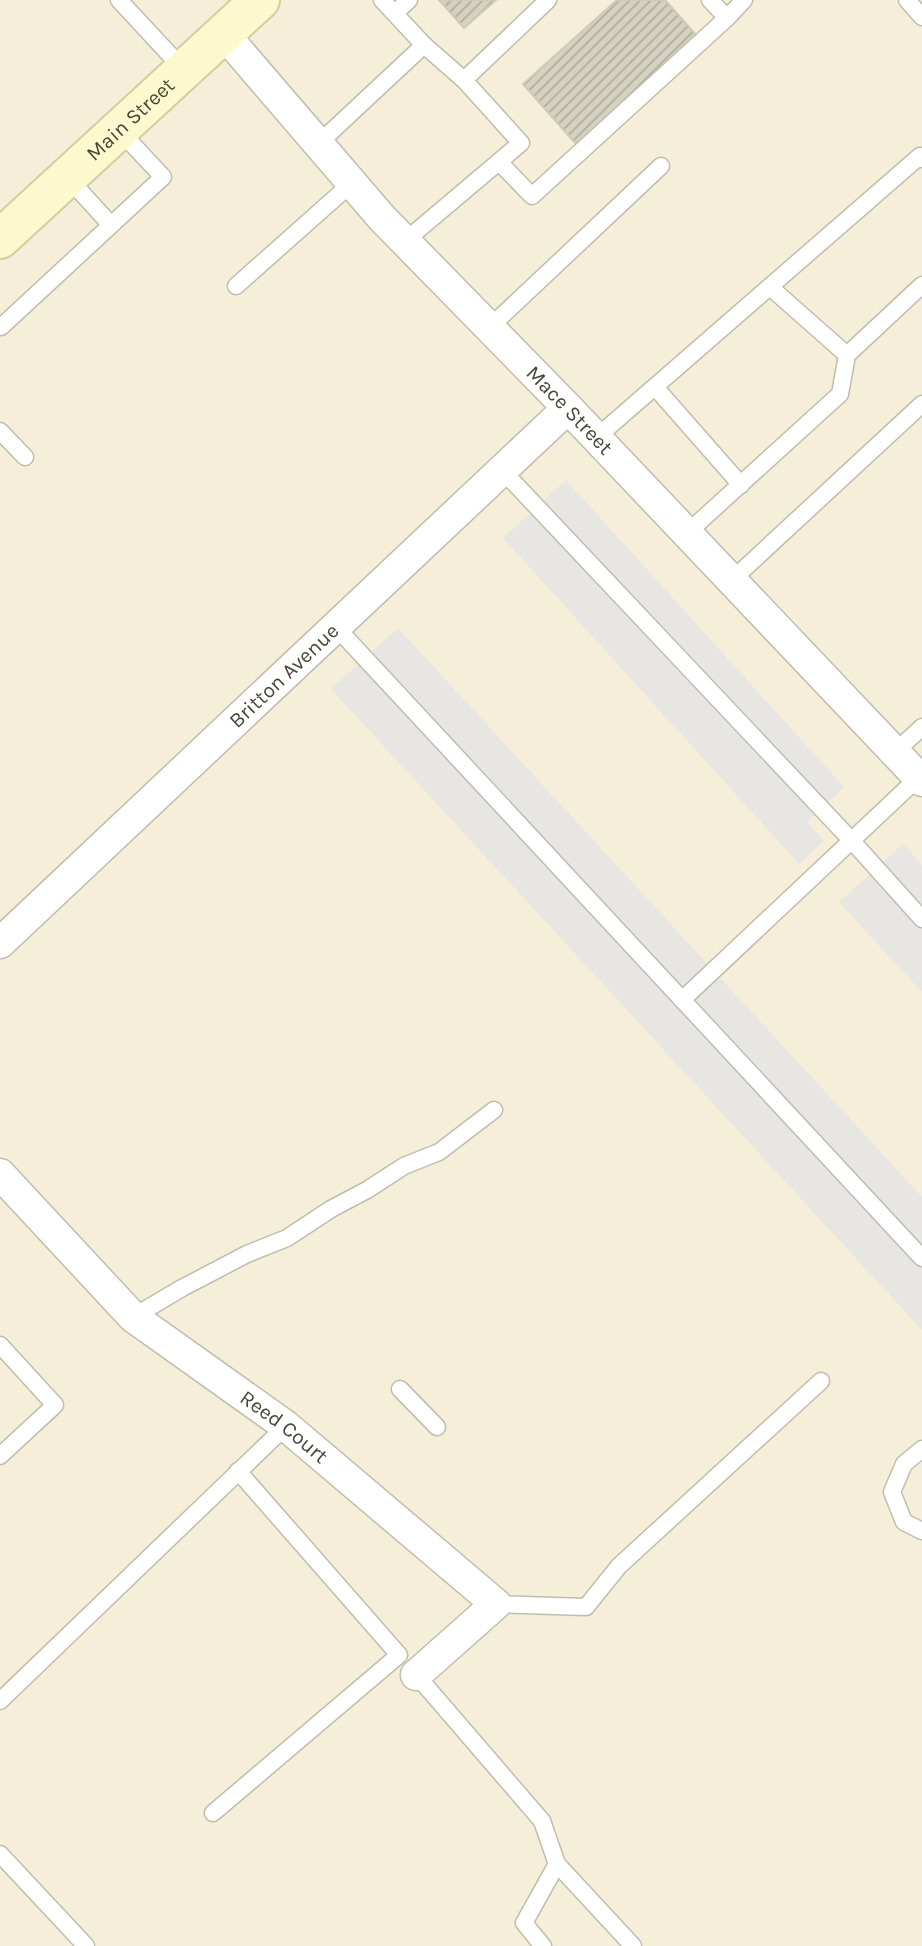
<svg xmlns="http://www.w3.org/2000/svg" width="922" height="1946" font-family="Karla,sans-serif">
	<defs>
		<pattern id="building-hatch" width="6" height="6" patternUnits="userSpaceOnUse" patternTransform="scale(1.75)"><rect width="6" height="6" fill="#d6d2c1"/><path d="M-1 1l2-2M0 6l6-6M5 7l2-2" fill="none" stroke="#b0ac9e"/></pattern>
	</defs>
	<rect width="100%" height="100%" fill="#f5f4eb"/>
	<!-- commercial -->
	<rect fill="#f5eed8" x="0" y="0" width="922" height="1946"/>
	<!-- parking -->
	<g fill="#e7e6e2">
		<path d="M566,480L844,787L807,822L824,841L799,864L503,538Z"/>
		<path d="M398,628L922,1197V1330L331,689Z"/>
		<path d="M903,844L922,865V992L839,902Z"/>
	</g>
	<!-- building -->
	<g fill="url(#building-hatch)" stroke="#d1cbb4" stroke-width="2">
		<path d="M439,0H496L464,28Z"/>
		<path d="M617,0H665L697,36L576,144L523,84Z"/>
	</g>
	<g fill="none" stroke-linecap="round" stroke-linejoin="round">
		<!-- lane casing -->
		<g stroke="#c0bdae" stroke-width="19">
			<g id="lane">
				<path d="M119,0L184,70"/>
				<path d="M907,0L922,17"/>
				<path d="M395,13L409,0"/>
				<path d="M727,18L744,0"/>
				<path d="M424,45L464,80L548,0"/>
				<path d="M318,144L424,45L382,0"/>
				<path d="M499,162L532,196L727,18L710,0"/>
				<path d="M68,178L111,225"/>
				<path d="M405,241L521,143L464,80"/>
				<path d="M236,286L352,183"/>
				<path d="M770,287L847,355"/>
				<path d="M0,326L1,327L163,177L119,130"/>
				<path d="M490,327L661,166"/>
				<path d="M655,387L741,485"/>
				<path d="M0,431L25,457"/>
				<path d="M597,437L920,156L922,159"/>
				<path d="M502,470L852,841L922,919"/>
				<path d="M687,533L840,394L847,355L922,285"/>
				<path d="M732,580L922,404"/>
				<path d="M336,627L922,1258"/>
				<path d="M895,752L922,727"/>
				<path d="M682,1000L919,777"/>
				<path d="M133,1317L182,1288L247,1254L287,1238L331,1209L367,1190L404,1166L439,1152L494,1110"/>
				<path d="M0,1345L55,1405L0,1456"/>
				<path d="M400,1389L437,1427"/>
				<path d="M922,1449L904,1464L892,1492L904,1522L922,1531"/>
				<path d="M496,1604L586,1607L619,1566L821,1381"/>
				<path d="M412,1670L542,1821L557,1864L633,1946"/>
				<path d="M0,1701L286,1426"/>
				<path d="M213,1813L399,1655L238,1471"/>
				<path d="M0,1854L86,1946"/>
				<path d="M543,1946L524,1923L557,1864"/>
			</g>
		</g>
		<!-- street casing -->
		<g stroke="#c0bdae" stroke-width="33">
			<g id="street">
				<path id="s1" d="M224,34L382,218L568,408L922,781"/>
				<path id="s2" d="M0,943L568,408"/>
				<path id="s3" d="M0,1174L133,1317L286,1426L496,1604L416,1675"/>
			</g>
		</g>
		<!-- secondary casing -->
		<g stroke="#d3ce9d" stroke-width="42">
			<g id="secondary">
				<path id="s4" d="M0,239L260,0"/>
			</g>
		</g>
		<!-- lane -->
		<use href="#lane" stroke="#fff" stroke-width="16"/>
		<!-- street -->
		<use href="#street" stroke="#fff" stroke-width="30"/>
		<!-- secondary -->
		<use href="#secondary" stroke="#fdf9ce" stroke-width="38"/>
	</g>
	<g text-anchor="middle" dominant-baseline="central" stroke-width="6" stroke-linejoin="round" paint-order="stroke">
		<!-- street labels -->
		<g font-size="21" fill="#494639" stroke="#fff">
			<text stroke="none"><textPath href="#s4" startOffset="177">Main Street</textPath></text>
			<text stroke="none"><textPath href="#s1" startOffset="511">Mace Street</textPath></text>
			<text stroke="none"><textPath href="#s2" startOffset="390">Britton Avenue</textPath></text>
			<text stroke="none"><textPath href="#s3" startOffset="382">Reed Court</textPath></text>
		</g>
	</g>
</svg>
